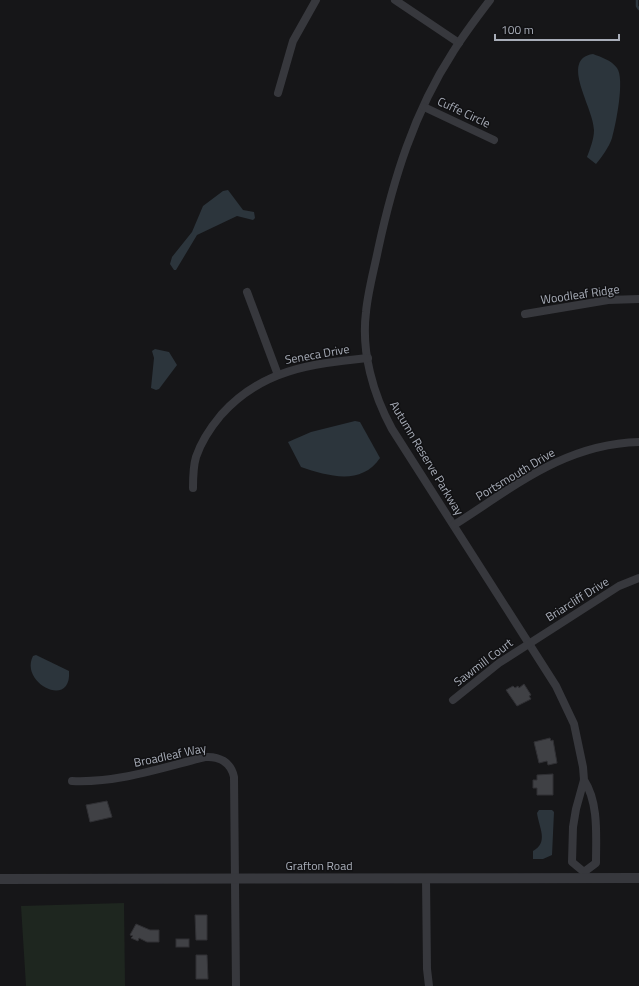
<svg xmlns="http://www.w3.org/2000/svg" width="639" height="986" font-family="'Titillium Web',sans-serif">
	<rect width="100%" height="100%" fill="#161618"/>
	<!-- green -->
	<path fill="#1e261f" d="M124,903L125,986H26L21,906Z"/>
	<!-- water -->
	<g fill="#2c353c">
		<path d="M593,54C601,57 611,60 617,68C625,79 616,124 612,138C609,147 602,157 596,164L587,157C590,149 594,139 594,130C594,108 559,59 593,54Z"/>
		<path d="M228,190L243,210L254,212L255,218L253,220L237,216L197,235L176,270H174L170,264L172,257L192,232L203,206L223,191Z"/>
		<path d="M155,349L169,352L177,365L159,389L156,390L151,388L154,358L152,351Z"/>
		<path d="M355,421L360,422L380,458C361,486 328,476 301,467L288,442L311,432Z"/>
		<path d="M36,655L69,671C72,710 19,683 33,656Z"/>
		<path d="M539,810H552L554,812L552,855L543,859H533V851C549,842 539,828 537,813Z"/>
	</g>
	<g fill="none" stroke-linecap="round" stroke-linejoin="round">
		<!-- stream -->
		<path stroke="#2c353c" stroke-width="2.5" d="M637,0V6L639,9"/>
	</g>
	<!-- building -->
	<g fill="#404145" stroke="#303034">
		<path d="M524,684L531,695L529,696L531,699L517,706L506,690L513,686L515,688L518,686L519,688Z"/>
		<path d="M550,738L551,741L553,740L557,763L548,765L547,761L539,763L534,742Z"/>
		<path d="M553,774V795H537V788H533V780H537V775Z"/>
		<path d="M107,801L112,817L90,822L86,805Z"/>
		<path d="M195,915H207V940H196Z"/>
		<path d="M136,924L150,930H159V942H147L139,938L138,941L131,938L133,936L130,935Z"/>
		<rect x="176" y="939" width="13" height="8"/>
		<path d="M196,955H207L208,979H196Z"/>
	</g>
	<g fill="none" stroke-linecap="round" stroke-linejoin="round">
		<!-- minor -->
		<g stroke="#37383d" stroke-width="8">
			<path d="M395,0L459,43"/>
			<path d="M490,0C477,17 464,34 453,52C414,112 393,180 378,250C374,270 368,291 366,312C361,352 373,394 392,429L556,686L574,724L583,767L584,780L576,809L573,827L572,862L584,872L596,863C596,836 599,803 584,780"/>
			<path d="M278,93L293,41L316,0"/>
			<path d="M424,107L494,140"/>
			<path d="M247,292L278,375"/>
			<path d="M525,314L608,300L639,299"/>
			<path d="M193,488C193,478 193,467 196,457C201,442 211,427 221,415C262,369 311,364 368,358"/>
			<path d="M454,525C514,487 564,444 639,442"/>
			<path d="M453,700L499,663L619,586L639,578"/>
			<path d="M72,781C118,783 161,768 205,757C219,756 231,762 234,777L236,986"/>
			<path d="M426,878L427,969L429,986"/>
		</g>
		<!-- tertiary -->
		<path stroke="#37383d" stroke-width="10" d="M0,879L639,878"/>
	</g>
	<g text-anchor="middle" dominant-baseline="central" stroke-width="3" stroke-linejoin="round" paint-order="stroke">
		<!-- street labels -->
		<g font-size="12" fill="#a8adb8" stroke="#111113">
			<text transform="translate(464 112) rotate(25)">Cuffe Circle</text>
			<text transform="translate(580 294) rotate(-8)">Woodleaf Ridge</text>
			<text transform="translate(317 354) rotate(-10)">Seneca Drive</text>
			<text transform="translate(427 458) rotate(59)">Autumn Reserve Parkway</text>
			<text transform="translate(515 474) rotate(-31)">Portsmouth Drive</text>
			<text transform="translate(577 599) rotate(-32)">Briarcliff Drive</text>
			<text transform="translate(483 662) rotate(-37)">Sawmill Court</text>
			<text transform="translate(170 755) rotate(-12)">Broadleaf Way</text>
			<text x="319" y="865">Grafton Road</text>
		</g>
	</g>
	<!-- scale -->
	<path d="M495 34v6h124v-6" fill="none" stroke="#a8adb8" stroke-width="2"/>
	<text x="501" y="34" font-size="12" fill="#a8adb8" stroke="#111113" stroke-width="3" paint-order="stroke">100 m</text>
</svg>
